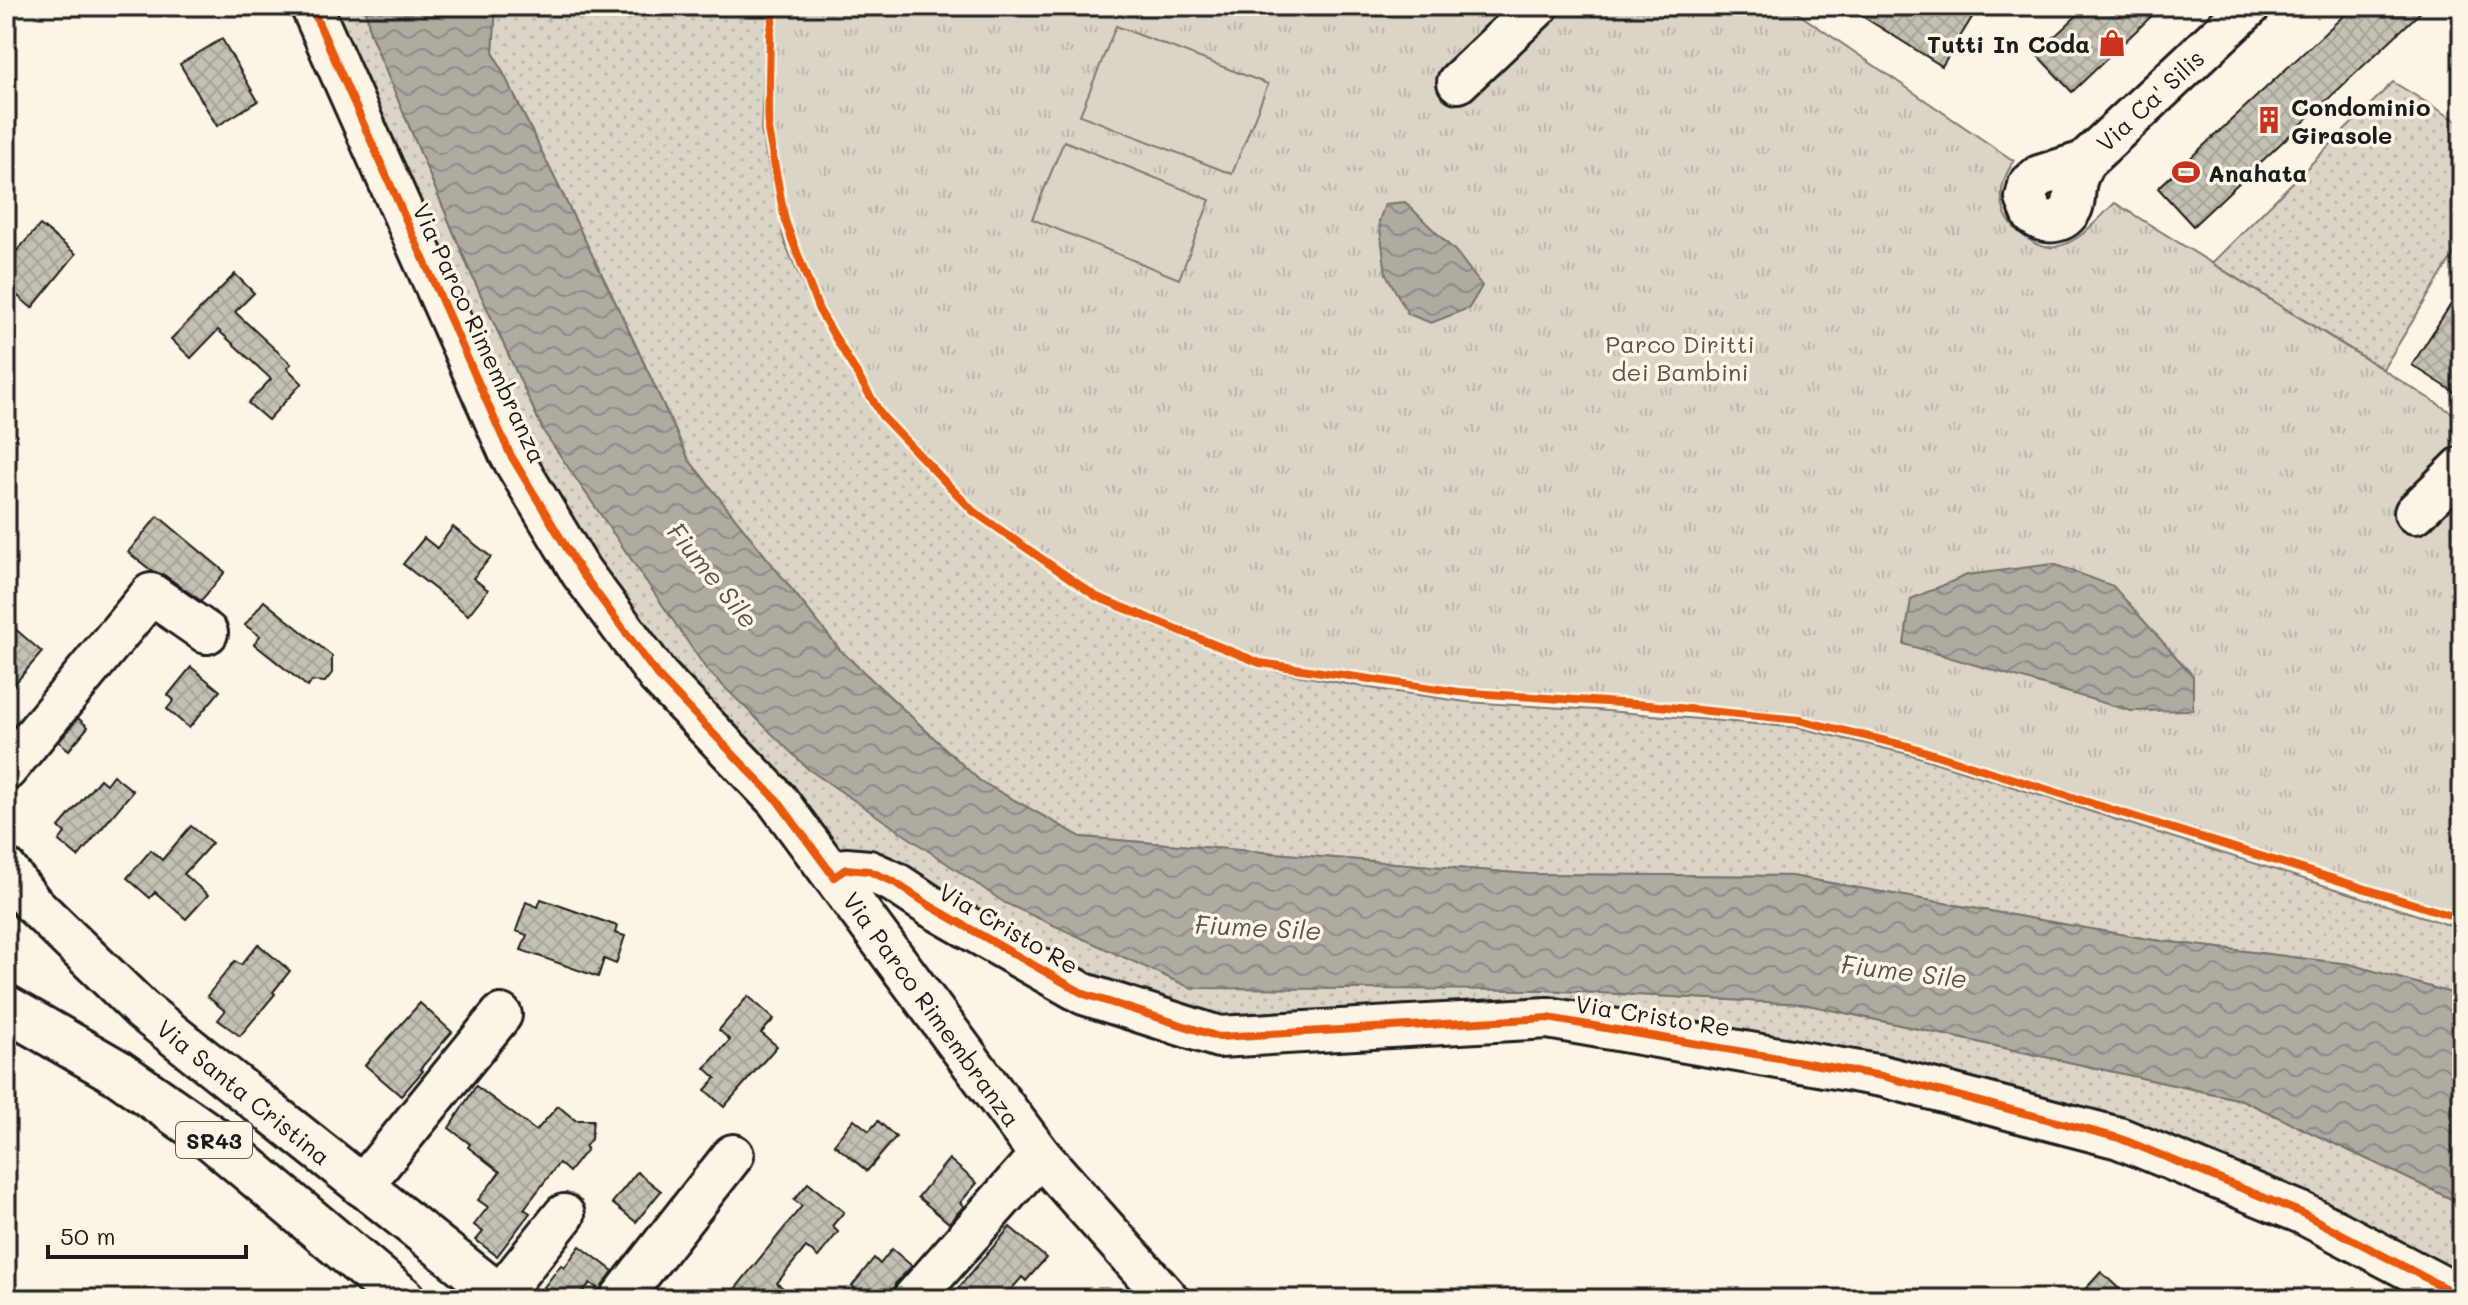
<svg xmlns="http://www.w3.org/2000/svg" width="2468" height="1305" font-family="Mali,sans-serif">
	<defs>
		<pattern id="grass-dots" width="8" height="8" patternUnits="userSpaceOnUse" patternTransform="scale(2)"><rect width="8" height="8" fill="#dbd5c8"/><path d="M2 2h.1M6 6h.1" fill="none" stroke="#bbb6ab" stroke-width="1.8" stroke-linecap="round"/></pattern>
		<pattern id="park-tufts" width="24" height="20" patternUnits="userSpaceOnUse" patternTransform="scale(2)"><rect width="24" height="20" fill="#dbd5c8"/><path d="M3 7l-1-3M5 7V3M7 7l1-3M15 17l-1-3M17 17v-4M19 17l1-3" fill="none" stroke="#bbb6ab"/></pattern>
		<pattern id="water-waves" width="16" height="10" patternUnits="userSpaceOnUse" patternTransform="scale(2)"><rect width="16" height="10" fill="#b0aba1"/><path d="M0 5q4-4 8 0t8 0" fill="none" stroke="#8e8a82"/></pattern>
		<pattern id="building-cross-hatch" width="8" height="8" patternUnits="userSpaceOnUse" patternTransform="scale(2)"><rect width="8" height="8" fill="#c4c0b3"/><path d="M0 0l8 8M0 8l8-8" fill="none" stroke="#a8a499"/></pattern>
	</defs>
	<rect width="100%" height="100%" fill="#fcf5e5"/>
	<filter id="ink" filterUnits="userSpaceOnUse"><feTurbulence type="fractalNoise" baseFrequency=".0125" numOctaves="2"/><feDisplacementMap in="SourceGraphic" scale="16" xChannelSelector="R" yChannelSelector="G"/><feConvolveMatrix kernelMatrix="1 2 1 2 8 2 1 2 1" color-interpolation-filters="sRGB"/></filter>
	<g filter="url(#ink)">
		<!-- grass -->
		<g fill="url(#grass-dots)" stroke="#7c7872" stroke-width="2">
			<path d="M311,6H365L370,33L469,269L544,432L808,769L1545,990L1804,1004L2242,1100L2462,1204V1297L2119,1138L1668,1037H1219L846,869L581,572Z"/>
			<path d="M496,6H770L766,25L761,130L784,241L815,312L878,419L971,513L1095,602L1259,668L1369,688L1466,702L1596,710L1800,728L1912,755L2462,929V996L2349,964L2154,940L1791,876L1528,874L1081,837L980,781L840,650L689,460L622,316L493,52Z"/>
			<path d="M2393,82L2462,124V241L2383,369L2212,263Z"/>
		</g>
		<!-- park -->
		<path fill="url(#park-tufts)" stroke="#7c7872" stroke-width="2" d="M775,6H1787L2014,161C1993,191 1999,222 2031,241C2038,246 2046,248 2055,247C2081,242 2096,220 2115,203L2462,419V904L2454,917L1911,747L1799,720L1648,705L1459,692L1260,663L1097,597L973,511L882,416L819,310L785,221L768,130L770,35Z"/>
		<!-- pitch -->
		<g fill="#dbd5c8" stroke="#7c7872" stroke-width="2">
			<path d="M1116,26L1268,84L1232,174L1080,115Z"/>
			<path d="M1064,141L1210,200L1179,279L1032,219Z"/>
		</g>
		<!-- water -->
		<g fill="url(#water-waves)" stroke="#75726c" stroke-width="2">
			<path d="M366,6H496L493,52L622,316L689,460L840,650L980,781L1081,837L1528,874L1791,876L2154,940L2349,964L2462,996V1204L2242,1100L1804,1004L1545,990L1191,988L1005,903L808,769L707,670L544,432L469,269L370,33Z"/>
			<path d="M1405,202L1457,253L1482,286L1469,308L1431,323L1408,314L1386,274L1379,221L1385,204Z"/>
			<path d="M2053,564L2113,586L2193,676V710L2131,711L1904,644L1911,599L1967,575Z"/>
		</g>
		<!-- building -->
		<g fill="url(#building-cross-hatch)" stroke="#1c1c1c" stroke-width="2">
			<path d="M1846,6H1979L1942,66Z"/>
			<path d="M2087,6H2162L2072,92L2036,54Z"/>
			<path d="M2354,6H2427L2193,226L2158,188Z"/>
			<path d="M222,39L258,101L217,126L180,64Z"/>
			<path d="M40,225L76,254L32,308L6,286V263Z"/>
			<path d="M235,274L254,293L235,312L291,364L287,368L302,383L268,420L248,403L271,379L218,330L191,358L171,339Z"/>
			<path d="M2462,287V397L2412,365Z"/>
			<path d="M158,516L225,572L201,601L164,575L152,571L128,552Z"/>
			<path d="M453,527L491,557L473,578L488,590L468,615L403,564L424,538L437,548Z"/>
			<path d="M264,601L332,656V673L325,682L312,681L308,687L254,644L260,636L245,625Z"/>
			<path d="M6,621L42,652L6,694Z"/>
			<path d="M191,667L220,691L189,728L167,709L174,700L168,695Z"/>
			<path d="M78,718L88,727L69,750L59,742Z"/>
			<path d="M113,775L133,791L78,857L59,841L65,833L59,827L100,779L106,784Z"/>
			<path d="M191,826L212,843L184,874L208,895L186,919L155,892L150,898L127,878L151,850L162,860Z"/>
			<path d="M541,899L617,926L615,933L625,936L616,964L604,959L598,977L521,950L527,935L516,931L526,902L538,907Z"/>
			<path d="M258,944L290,971L273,992L275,994L240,1036L218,1020L225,1011L207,996L235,961L241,965Z"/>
			<path d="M748,996L774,1019L761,1033L777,1046L724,1107L705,1090L716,1078L705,1068L730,1040L719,1030Z"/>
			<path d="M420,1003L452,1032L420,1069L423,1071L401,1096L365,1065Z"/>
			<path d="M476,1086L536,1131L558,1106L575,1120H593L591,1139L585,1147L587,1149L569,1172L559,1163L524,1209L530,1213L497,1256L476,1240L483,1232L474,1225L488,1207L478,1200L500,1172L468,1147L470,1144L449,1128Z"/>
			<path d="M854,1119L869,1131L878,1121L896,1137L867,1171L834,1144Z"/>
			<path d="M949,1159L977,1183L960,1203L964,1206L949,1223L918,1197Z"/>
			<path d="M637,1172L661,1191L636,1222L612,1203Z"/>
			<path d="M808,1183L844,1212L832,1226L838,1232L818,1257L806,1247L777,1283L796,1299H727L802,1206L794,1200Z"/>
			<path d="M1010,1227L1046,1258L1026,1281L1022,1277L1003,1299H949Z"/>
			<path d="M580,1246L613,1271L600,1290L590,1283L577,1299H559L544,1287L561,1265L564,1268Z"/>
			<path d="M892,1249L912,1266L895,1284L891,1299H867L852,1286L874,1258L880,1264Z"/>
			<path d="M2101,1272L2130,1299H2076Z"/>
		</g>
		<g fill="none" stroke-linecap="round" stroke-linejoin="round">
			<!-- minor casing -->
			<g stroke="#1c1c1c" stroke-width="46">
				<g id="minor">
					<path d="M311,6L510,454L581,572L658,676L777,800L1040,1155L1168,1299"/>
					<path d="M1458,82L1538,6"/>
					<path d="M2084,162C2081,168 2078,174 2076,181C2074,189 2075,198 2072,207C2064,224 2046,225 2033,215L2026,198L2029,185L2039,176L2084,162L2250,6"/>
					<path d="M2415,513L2462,467"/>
					<path d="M6,770L151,594L207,633"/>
					<path d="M6,869L31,902L142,1010L505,1299"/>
					<path d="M834,877L846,869L869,871L894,882L932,907L1084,994L1219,1037L1548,1018L1882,1076L2119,1138L2302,1213L2462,1297"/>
					<path d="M362,1186L501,1015"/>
					<path d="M500,1295L564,1215"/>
					<path d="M620,1299L733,1155"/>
					<path d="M913,1299L1040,1155"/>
				</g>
			</g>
			<!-- major casing -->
			<g stroke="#1c1c1c" stroke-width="50">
				<path id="major" d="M6,1008L117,1072L213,1139L403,1299"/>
			</g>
			<!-- minor -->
			<use href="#minor" stroke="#fcf5e5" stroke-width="40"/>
			<!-- major -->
			<use href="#major" stroke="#fcf5e5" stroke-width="44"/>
			<!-- cycleway casing -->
			<g stroke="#fcf5e5" stroke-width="13">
				<g id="cycleway">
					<path d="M311,6L510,454L581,572L658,676L777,800L834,877L846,869L869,871L894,882L932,907L1084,994L1219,1037L1548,1018L1882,1076L2119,1138L2302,1213L2462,1297"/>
					<path d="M775,6L770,35L768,130L785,221L819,310L882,416L973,511L1097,597L1260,663L1459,692L1648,705L1799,720L1911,747L2462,919"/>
				</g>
			</g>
			<!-- cycleway -->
			<use href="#cycleway" stroke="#e8590c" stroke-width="8"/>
		</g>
	</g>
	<!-- icons -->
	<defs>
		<g id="shop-bare" transform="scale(2.16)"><path d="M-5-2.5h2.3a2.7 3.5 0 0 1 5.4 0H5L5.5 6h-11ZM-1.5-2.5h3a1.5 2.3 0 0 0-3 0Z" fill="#c8321e" stroke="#fcf5e5" stroke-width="2.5" paint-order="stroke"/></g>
		<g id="building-bare" transform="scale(2.16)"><path d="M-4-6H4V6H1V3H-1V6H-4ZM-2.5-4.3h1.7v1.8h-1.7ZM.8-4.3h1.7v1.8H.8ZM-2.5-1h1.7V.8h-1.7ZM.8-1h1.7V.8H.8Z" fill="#c8321e" stroke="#fcf5e5" stroke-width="2.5" paint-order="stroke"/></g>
		<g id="stadium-bare" transform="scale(2.16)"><path d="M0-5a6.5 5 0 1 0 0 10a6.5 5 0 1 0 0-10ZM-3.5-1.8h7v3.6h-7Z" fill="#c8321e" stroke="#fcf5e5" stroke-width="2.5" paint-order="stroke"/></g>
	</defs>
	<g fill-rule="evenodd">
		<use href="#shop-bare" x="2112" y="43"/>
		<use href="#building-bare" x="2269" y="120"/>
		<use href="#stadium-bare" x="2186" y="172"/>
	</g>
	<g text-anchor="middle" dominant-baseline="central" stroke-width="7" stroke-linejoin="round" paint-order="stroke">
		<!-- shield labels -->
		<rect fill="#fcf5e5" stroke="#5f5d58" stroke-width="2" x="176" y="1122" width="76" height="36" rx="6"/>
		<g font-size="22" font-weight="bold" fill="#1c1c1c">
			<text x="214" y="1140">SR43</text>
		</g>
		<!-- poi labels -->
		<g font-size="24" font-weight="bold" fill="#1c1c1c" stroke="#fcf5e5" text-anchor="start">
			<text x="2090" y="43" text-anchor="end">Tutti In Coda</text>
			<text x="2291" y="106">Condominio<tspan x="2291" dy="28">Girasole</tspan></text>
			<text x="2208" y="172">Anahata</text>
		</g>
		<!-- street labels -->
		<g font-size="24" fill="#1c1c1c" stroke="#fcf5e5">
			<text transform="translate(2150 100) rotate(-43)">Via Ca' Silis</text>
			<text transform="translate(480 333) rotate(65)">Via Parco Rimembranza</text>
			<text transform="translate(1009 928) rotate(30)">Via Cristo Re</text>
			<text transform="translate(932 1009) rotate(54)">Via Parco Rimembranza</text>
			<text transform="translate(1653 1015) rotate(9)">Via Cristo Re</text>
			<text transform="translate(244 1092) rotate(39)">Via Santa Cristina</text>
		</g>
		<!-- park labels -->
		<g font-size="24" fill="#555450" stroke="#fcf5e5">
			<text x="1680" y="343">Parco Diritti<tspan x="1680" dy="28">dei Bambini</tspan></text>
		</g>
		<!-- water labels -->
		<g font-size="26" font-style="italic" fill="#575551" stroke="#fcf5e5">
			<text transform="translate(713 575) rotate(51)">Fiume Sile</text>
			<text transform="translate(1258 927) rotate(3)">Fiume Sile</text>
			<text transform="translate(1904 971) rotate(7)">Fiume Sile</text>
		</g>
	</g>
	<!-- margin -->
	<rect width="2468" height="1305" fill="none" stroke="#fcf5e5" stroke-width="32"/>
	<rect x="16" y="16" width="2436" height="1273" fill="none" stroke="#1c1c1c" stroke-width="3" filter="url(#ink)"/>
	<!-- scale -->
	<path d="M48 1245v12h198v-12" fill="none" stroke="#1c1c1c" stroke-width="4"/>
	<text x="60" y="1245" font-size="24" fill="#1c1c1c" stroke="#fcf5e5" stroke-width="6" paint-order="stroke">50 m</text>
</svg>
